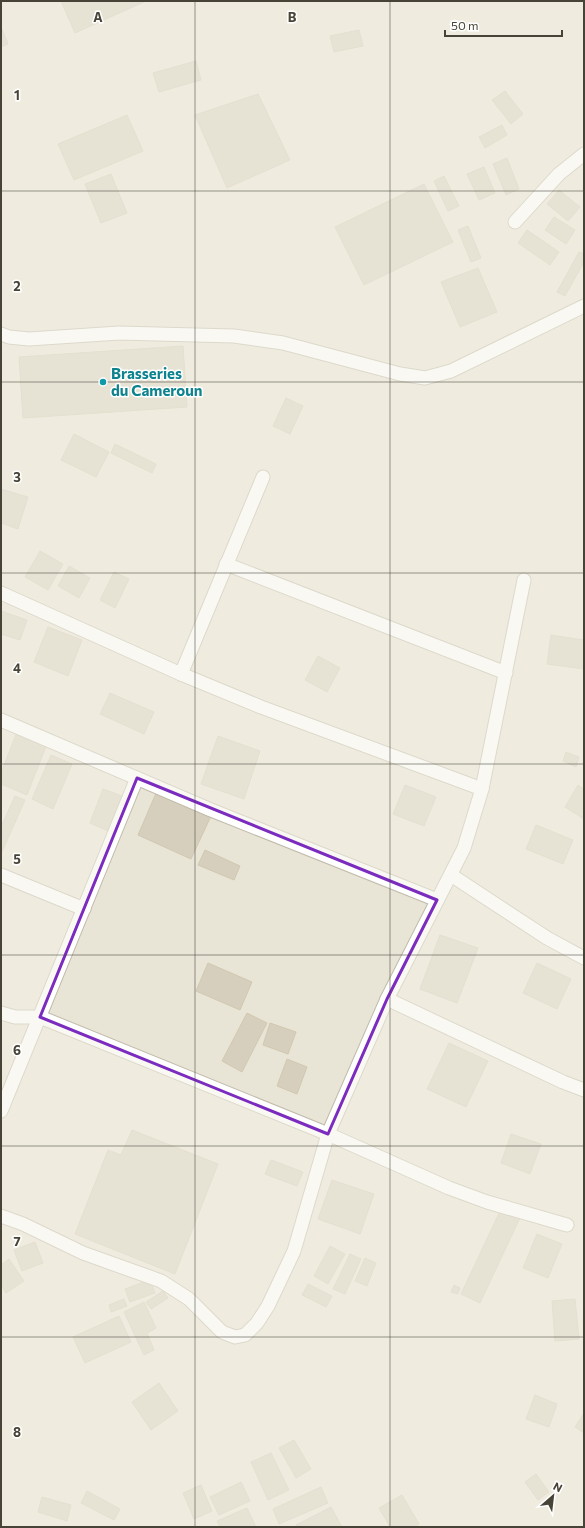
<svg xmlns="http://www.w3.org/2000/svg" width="585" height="1528" font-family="Commissioner,sans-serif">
	<rect width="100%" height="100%" fill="#f4f2e8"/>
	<!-- residential -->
	<rect fill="#e8e4d6" x="1" y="1" width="583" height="1526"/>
	<!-- building -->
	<g fill="#d6cfbd" stroke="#d1c8b0">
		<path d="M61,1H146L75,33Z"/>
		<path d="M1,27L8,44L1,47Z"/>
		<path d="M359,30L363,46L334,52L330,36Z"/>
		<path d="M196,61L201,80L159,92L153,73Z"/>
		<path d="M505,91L523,114L511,124L492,100Z"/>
		<path d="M258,94L290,160L227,188L195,115Z"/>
		<path d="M127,115L143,151L74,180L58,144Z"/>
		<path d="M502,125L507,135L485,148L479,137Z"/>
		<path d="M507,158L519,189L506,195L493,164Z"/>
		<path d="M484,167L495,193L479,200L467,174Z"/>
		<path d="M111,174L127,213L101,223L85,184Z"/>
		<path d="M444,176L459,206L448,211L434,181Z"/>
		<path d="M424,184L453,242L364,285L335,227Z"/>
		<path d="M559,190L580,207L568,221L547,204Z"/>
		<path d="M554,217L575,230L566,244L545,230Z"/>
		<path d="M468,226L481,258L471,262L458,230Z"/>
		<path d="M527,230L559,252L550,265L518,243Z"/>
		<path d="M579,252L584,254V262L565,296L557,292Z"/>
		<path d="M478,268L497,312L460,327L441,282Z"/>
		<path d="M183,346L187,407L23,418L19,357Z"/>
		<path d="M286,398L303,406L290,434L273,426Z"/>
		<path d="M74,434L109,452L96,477L61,460Z"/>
		<path d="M115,444L156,464L152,473L111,453Z"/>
		<path d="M1,489L28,497L18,529L1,523Z"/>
		<path d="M40,551L63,564L48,590L25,577Z"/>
		<path d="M69,566L90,578L79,598L58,586Z"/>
		<path d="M114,572L129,579L115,608L100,600Z"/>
		<path d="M1,611L27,620L20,640L1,634Z"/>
		<path d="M48,627L82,640L68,676L34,662Z"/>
		<path d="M551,635L584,640V669L547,664Z"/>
		<path d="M318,656L340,668L327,692L305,680Z"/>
		<path d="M110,693L154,712L144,734L100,714Z"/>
		<path d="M17,732L47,744L27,795L1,784V773Z"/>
		<path d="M218,736L260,751L244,799L201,784Z"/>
		<path d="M566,752L579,757L576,767L563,761Z"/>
		<path d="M51,755L72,764L53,809L32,799Z"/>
		<path d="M405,785L436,797L424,826L393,814Z"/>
		<path d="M578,785L584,789V819L565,807Z"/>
		<path d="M103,789L122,796L108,831L90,823Z"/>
		<path d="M157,791L211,816L191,859L138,835Z"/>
		<path d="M15,796L25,800L1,854V827Z"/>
		<path d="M536,825L573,840L563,864L526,849Z"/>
		<path d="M205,850L240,866L234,880L198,865Z"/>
		<path d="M440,935L478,948L457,1003L420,989Z"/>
		<path d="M208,963L252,982L240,1010L196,991Z"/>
		<path d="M537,963L571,979L557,1009L523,993Z"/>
		<path d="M247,1013L267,1023L242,1072L222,1061Z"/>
		<path d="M270,1023L296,1032L288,1054L263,1045Z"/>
		<path d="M449,1043L488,1061L466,1107L427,1089Z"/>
		<path d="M287,1059L307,1067L297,1094L277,1086Z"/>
		<path d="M132,1130L218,1164L175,1274L75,1234L108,1150L121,1155Z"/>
		<path d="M511,1134L541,1144L530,1174L501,1163Z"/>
		<path d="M271,1160L303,1172L297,1186L265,1174Z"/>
		<path d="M332,1180L374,1194L360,1234L318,1219Z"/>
		<path d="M501,1209L520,1218L480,1303L461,1294Z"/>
		<path d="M537,1234L562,1244L548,1278L523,1268Z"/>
		<path d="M35,1242L43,1263L22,1271L14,1250Z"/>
		<path d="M330,1246L345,1254L328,1284L314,1276Z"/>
		<path d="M350,1254L361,1259L345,1294L333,1289Z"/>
		<path d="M365,1258L376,1263L367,1286L355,1281Z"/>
		<path d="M9,1259L24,1281L6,1293L1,1285V1265Z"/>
		<path d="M150,1280L155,1293L130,1302L125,1289Z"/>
		<path d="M308,1284L332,1296L326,1307L302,1295Z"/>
		<path d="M454,1285L460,1288L458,1294L451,1292Z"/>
		<path d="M163,1291L168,1298L151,1309L146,1302Z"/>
		<path d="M124,1299L127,1306L111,1312L109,1305Z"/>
		<path d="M575,1299L579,1339L555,1341L552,1301Z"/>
		<path d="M144,1302L156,1328L147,1333L154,1350L144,1355L124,1312Z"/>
		<path d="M119,1316L131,1342L85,1363L73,1337Z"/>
		<path d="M159,1383L178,1411L151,1430L132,1402Z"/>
		<path d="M535,1395L557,1404L549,1427L526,1419Z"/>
		<path d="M584,1413V1433L575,1427Z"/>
		<path d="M294,1440L311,1469L296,1478L279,1448Z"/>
		<path d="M271,1453L289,1490L268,1500L251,1462Z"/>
		<path d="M536,1474L549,1492L538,1500L525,1482Z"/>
		<path d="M241,1482L250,1501L219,1515L210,1497Z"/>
		<path d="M201,1485L212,1511L194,1519L183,1493Z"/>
		<path d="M321,1487L328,1503L279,1524L273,1509Z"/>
		<path d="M87,1491L120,1509L114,1520L81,1503Z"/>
		<path d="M402,1495L419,1524L414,1527H390L379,1508Z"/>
		<path d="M42,1497L71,1505L67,1521L38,1512Z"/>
		<path d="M331,1507L342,1527H297L296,1525Z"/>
		<path d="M247,1508L256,1527H220L217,1521Z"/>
	</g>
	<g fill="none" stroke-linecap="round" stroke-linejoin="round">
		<!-- street casing -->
		<g stroke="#c0bbaa" stroke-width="15">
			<g id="street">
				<path d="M515,222L559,174L584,154"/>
				<path d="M1,334L9,337L29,339L119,333L234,336L283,343L400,374L425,378L451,371L584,306"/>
				<path d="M226,564L506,673"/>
				<path d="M1,593L181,674L261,707L482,789"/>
				<path d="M181,674L263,477"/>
				<path d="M1,720L211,810L437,900"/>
				<path d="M1,875L84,909"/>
				<path d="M451,875L547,938L584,958"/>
				<path d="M387,999L563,1082L584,1090"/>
				<path d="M1,1013L15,1017H40L328,1134L449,1188L487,1202L567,1225"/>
				<path d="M1,1111L137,778"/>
				<path d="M1,1216L23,1224L83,1253L161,1281L189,1299L222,1332L235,1337L245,1335L257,1323L268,1306L294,1251L328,1134L387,999L464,848L482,789L524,580"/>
			</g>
		</g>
		<!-- street -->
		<use href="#street" stroke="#fff" stroke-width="13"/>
	</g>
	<!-- marked area -->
	<path d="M0 0H585V1528H0ZM137,778L437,900L387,999L328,1134L40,1017Z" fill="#f4f2e8" fill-opacity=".55" fill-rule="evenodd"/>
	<path fill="none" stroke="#7b2cbf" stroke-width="3" stroke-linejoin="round" d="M137,778L437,900L387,999L328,1134L40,1017Z"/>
	<!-- grid -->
	<path fill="none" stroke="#474336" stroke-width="1" stroke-opacity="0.55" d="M195,1V1527M390,1V1527M1,191H584M1,382H584M1,573H584M1,764H584M1,955H584M1,1146H584M1,1337H584"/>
	<!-- markers -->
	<circle fill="#0f9aa8" stroke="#fff" stroke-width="1.5" cx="103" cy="382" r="4"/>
	<g text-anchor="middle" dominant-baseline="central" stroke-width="3" stroke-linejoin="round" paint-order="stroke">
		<!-- culture labels -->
		<g font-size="15" font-weight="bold" fill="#0d838f" stroke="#fff" text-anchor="start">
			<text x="111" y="373">Brasseries<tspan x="111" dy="17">du Cameroun</tspan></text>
		</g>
	</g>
	<g font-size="13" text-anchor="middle" font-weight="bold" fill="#474336" stroke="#fff" stroke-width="3" stroke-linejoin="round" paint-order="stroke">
		<text x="98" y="22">A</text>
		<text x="292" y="22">B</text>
		<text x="17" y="100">1</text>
		<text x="17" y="291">2</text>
		<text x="17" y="482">3</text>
		<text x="17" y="673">4</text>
		<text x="17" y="864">5</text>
		<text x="17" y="1055">6</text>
		<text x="17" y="1246">7</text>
		<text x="17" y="1437">8</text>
	</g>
	<!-- border -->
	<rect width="585" height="1528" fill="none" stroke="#474336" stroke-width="4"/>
	<!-- north arrow -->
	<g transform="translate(553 1496) rotate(28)" stroke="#ffffff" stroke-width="3" paint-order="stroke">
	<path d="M0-3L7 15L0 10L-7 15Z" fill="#474336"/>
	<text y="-6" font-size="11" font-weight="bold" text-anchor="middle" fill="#474336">N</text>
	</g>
	<!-- scale -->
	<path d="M445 30v6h117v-6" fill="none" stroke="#474336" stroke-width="2"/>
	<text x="451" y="30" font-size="12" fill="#474336" stroke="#ffffff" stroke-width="3" paint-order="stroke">50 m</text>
</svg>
